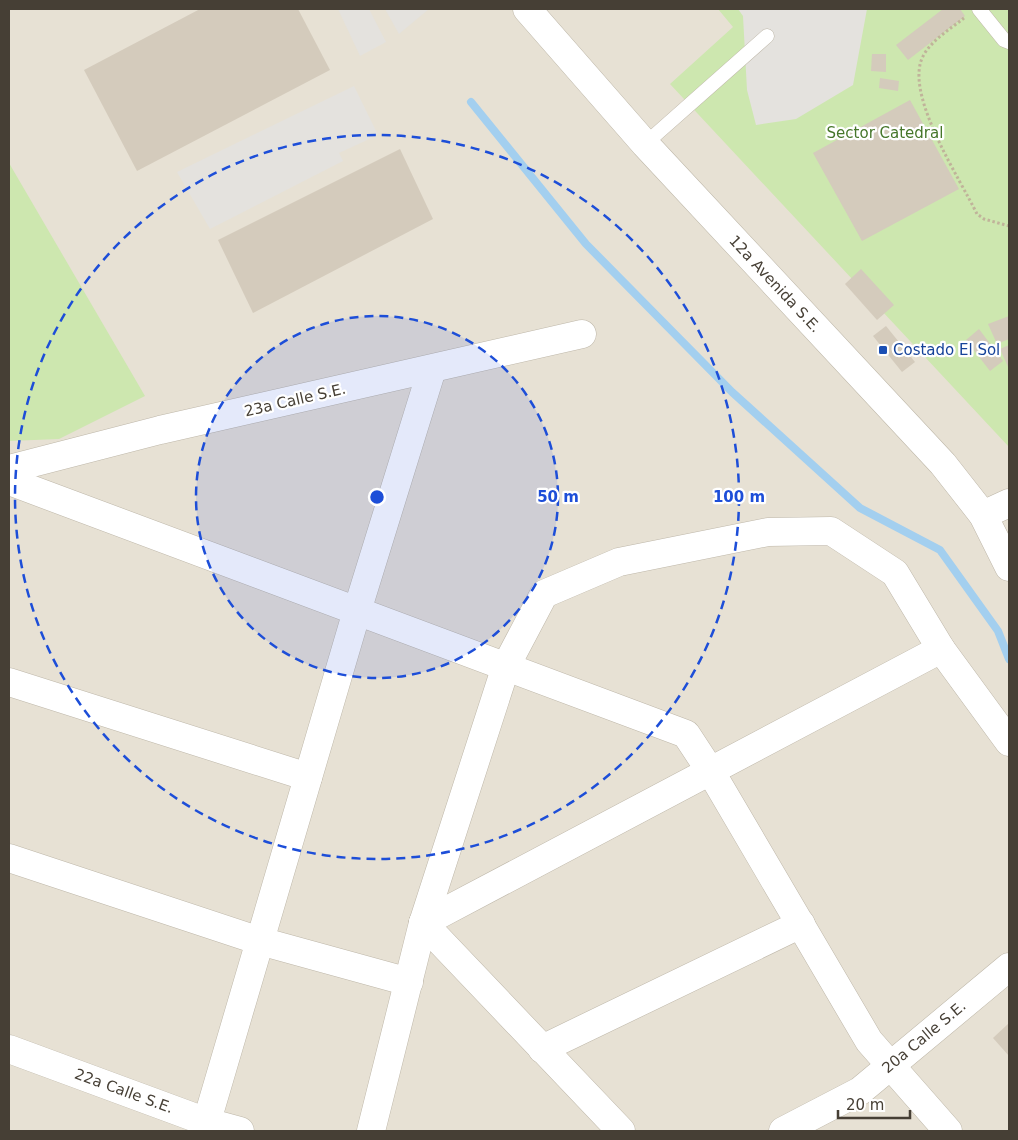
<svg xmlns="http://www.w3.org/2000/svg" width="1018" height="1140" font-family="'DejaVu Sans',sans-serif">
	<rect width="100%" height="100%" fill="#f3efe6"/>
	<!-- residential -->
	<rect fill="#e7e1d4" x="9" y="9" width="1000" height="1122"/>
	<!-- green -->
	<g fill="#cde7af">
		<path d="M718,9H1009V447L670,84L733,27Z"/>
		<path d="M9,163L145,396L59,439L9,441Z"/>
	</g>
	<!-- parking -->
	<g fill="#e4e2de">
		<path d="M338,9H369L386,42L360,56Z"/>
		<path d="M385,9H429L399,34Z"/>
		<path d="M738,9H867L853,85L796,119L756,125L747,90L743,16Z"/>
		<path d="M354,86L378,135L339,153L343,161L210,229L177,172Z"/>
	</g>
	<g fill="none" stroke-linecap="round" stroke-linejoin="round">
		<!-- stream -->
		<path stroke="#a3cfef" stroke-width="8" d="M471,102L586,244L732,392L860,508L940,550L998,631L1009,659"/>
	</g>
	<!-- building -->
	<g fill="#d4cbbc">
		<path d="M200,9H298L330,70L137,171L84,70Z"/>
		<path d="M943,9H960L965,16L908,60L896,45Z"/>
		<path d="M872,54H886V72L871,71Z"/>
		<path d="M880,78L899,81L898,91L879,88Z"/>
		<path d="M910,100L959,189L862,241L813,153Z"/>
		<path d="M400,149L433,219L253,313L218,240Z"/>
		<path d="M861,269L894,305L877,320L845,284Z"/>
		<path d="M1009,316V339L997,344L988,324Z"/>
		<path d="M886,326L915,362L902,372L873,336Z"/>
		<path d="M979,329L1003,361L990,371L966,340Z"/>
		<path d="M1009,345V369L1000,349Z"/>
		<path d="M1009,1023V1056L993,1038Z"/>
	</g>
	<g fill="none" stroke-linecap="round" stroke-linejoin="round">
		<!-- service casing -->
		<g stroke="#beb7a9" stroke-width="15">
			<g id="service">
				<path d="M979,9L1004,40L1009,42"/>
				<path d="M645,144L767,36"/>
			</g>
		</g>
		<!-- minor casing -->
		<g stroke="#beb7a9" stroke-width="29">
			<g id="minor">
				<path d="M9,469L160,430L582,334"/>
				<path d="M9,481L686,734L711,772L869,1041L948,1131"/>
				<path d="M983,515L1009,503"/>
				<path d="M9,682L308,777"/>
				<path d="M9,858L260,941L409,982"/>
				<path d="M423,923L941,649"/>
				<path d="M423,923L621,1131"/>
				<path d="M9,1049L207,1122L240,1131"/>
				<path d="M542,1049L801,924"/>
				<path d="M204,1131L357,611L432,369"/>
				<path d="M371,1131L423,923L506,666L544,594L619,562L768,532L831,531L895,573L941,649L1009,742"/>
				<path d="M783,1131L860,1091L1009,967"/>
			</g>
		</g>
		<!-- tertiary casing -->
		<g stroke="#beb7a9" stroke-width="29">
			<path id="tertiary" d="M527,9L645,144L943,464L983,515L1009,567"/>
		</g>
		<!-- path -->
		<path stroke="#c0b39a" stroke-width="3" stroke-dasharray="2.5 2.5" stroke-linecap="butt" d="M964,18C949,30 927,43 921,61C908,100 960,179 977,214L984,219L1009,226"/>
		<!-- service -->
		<use href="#service" stroke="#fff" stroke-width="14"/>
		<!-- minor -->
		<use href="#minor" stroke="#fff" stroke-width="28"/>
		<!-- tertiary -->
		<use href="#tertiary" stroke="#fff" stroke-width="28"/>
	</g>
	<!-- distance rings -->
	<circle cx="377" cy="497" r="181" fill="#1d4ed8" fill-opacity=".12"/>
	<g fill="none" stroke="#1d4ed8" stroke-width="2.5" stroke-dasharray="9 6">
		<circle cx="377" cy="497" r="181"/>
		<circle cx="377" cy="497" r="362"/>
	</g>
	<!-- markers -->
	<rect fill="#1a4fb4" stroke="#fff" stroke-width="2" x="878" y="345" width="10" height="10" rx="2.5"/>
	<g text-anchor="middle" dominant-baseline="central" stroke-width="4.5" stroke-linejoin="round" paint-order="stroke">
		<!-- park labels -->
		<g font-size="15" fill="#46762a" stroke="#fff">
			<text x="885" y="133">Sector Catedral</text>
		</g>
		<!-- street labels -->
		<g font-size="15" fill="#463f35" stroke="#fff">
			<text transform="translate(775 284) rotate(47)">12a Avenida S.E.</text>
			<text transform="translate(295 400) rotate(-13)">23a Calle S.E.</text>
			<text transform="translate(924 1037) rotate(-40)">20a Calle S.E.</text>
			<text transform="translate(124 1091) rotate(20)">22a Calle S.E.</text>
		</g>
		<!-- transit labels -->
		<g font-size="15" fill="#164399" stroke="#fff" text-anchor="start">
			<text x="893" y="350">Costado El Sol</text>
		</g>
	</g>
	<circle cx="377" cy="497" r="8" fill="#1d4ed8" stroke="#fff" stroke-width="2.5"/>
	<g font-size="15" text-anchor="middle" font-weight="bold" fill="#1d4ed8" stroke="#fff" stroke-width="4.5" stroke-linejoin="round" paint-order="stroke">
		<text x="558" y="502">50 m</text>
		<text x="739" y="502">100 m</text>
	</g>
	<!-- border -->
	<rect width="1018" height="1140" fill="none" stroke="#463f35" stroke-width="20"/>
	<!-- scale -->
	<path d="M838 1110v8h72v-8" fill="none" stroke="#463f35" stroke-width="2.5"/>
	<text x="846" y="1110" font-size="15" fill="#463f35" stroke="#ffffff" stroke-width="4" paint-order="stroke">20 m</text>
</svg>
